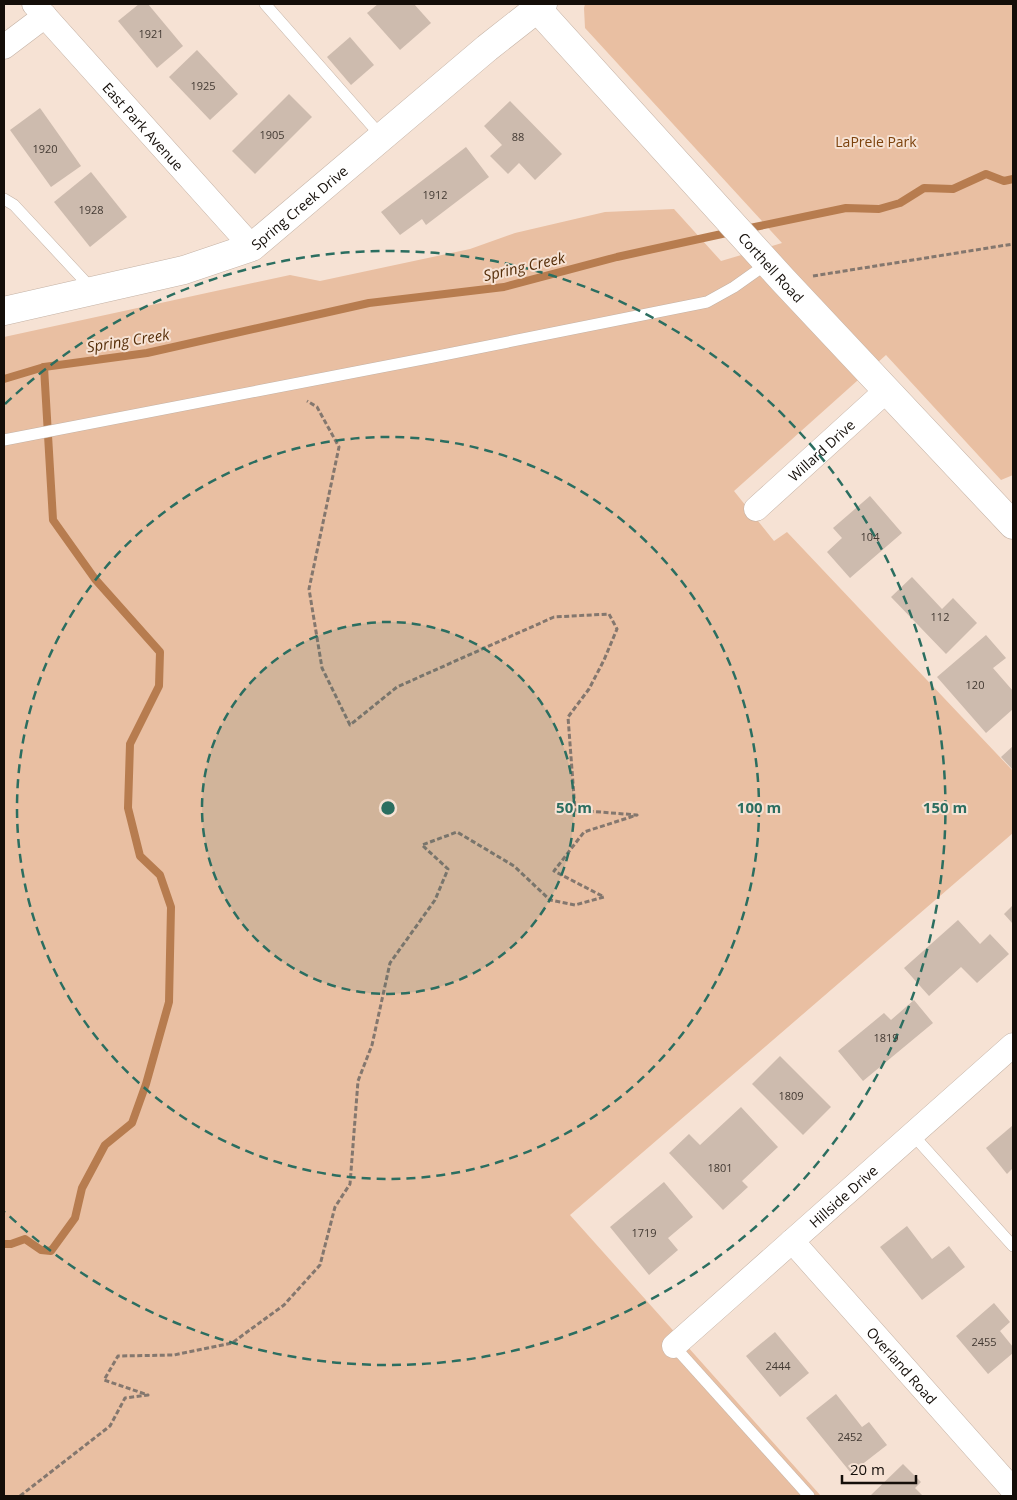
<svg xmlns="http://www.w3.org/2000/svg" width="1017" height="1500" font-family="'Open Sans',sans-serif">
	<rect width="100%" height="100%" fill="#f6e2d4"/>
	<!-- green -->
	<path fill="#e9bfa2" d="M585,4H1013V475L1001,480L886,355L734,491L774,541L787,532L1013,771V833L570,1215L821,1496H4V337L290,275L320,281L470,249L515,233L605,212L674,209L721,261L782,243L585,28L584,8Z"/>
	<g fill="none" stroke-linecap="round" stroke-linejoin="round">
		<!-- stream -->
		<g stroke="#b77c4f" stroke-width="8">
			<path d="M745,229L846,208L879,209L900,203L924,188L953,189L986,174L1004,181L1013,179"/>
			<path d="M4,379L44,367L147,353L369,303L504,287L617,257L731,232"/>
			<path d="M4,1244H11L25,1239L41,1250L51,1251L75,1218L82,1188L105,1145L132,1123L146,1084L169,1002L171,907L160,875L140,856L128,808L130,744L159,686L160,652L95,579L53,520L44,367"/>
		</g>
	</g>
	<!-- building -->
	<g fill="#cdbbae">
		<path d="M139,4H148L183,46L157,68L118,21Z"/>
		<path d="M378,4H414L431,23L400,50L367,13Z"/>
		<path d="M350,37L374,65L351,85L327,57Z"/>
		<path d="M197,50L238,94L210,120L169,77Z"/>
		<path d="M289,94L312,117L255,174L232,151Z"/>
		<path d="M510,101L562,154L535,180L519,163L508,174L490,156L502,145L484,126Z"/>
		<path d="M40,108L81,166L51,187L10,130Z"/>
		<path d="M466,147L489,177L426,225L422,219L400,235L381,212Z"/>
		<path d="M91,172L127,217L90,247L54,202Z"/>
		<path d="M870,496L902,533L850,578L827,552L842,538L833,528Z"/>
		<path d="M912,577L942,609L953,598L977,623L946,654L891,597Z"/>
		<path d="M986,635L1006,658L993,668L1013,691V709L986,733L937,677Z"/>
		<path d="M1013,746V770L1001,757Z"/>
		<path d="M1013,905V924L1004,914Z"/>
		<path d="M958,920L980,944L990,934L1009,954L977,983L961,967L929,996L904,968Z"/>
		<path d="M914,1000L933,1023L863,1081L838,1051L884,1013L891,1020Z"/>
		<path d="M780,1056L831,1107L803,1135L752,1084Z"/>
		<path d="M741,1107L778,1147L742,1181L748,1187L723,1210L669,1153L689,1134L700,1145Z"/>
		<path d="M1012,1126L1013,1127V1168L1007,1174L986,1148Z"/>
		<path d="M664,1182L693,1217L668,1238L678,1250L649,1275L610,1227Z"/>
		<path d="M907,1226L932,1259L949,1246L965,1267L922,1300L880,1247Z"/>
		<path d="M994,1303L1010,1322L1000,1331L1013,1347V1353L988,1374L956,1336Z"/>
		<path d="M775,1332L809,1373L780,1397L746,1356Z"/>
		<path d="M836,1394L862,1427L869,1422L887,1445L851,1473L806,1418Z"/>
		<path d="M903,1464L921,1482L915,1488L923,1496H870Z"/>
	</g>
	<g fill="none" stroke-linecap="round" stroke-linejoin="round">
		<!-- lane casing -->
		<g stroke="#c4b2a5" stroke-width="12">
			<g id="lane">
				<path d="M265,4L382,137"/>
				<path d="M4,199L14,205L93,290"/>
				<path d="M4,440L433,357L707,302L734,287L768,263"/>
				<path d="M913,1135L1013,1246"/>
				<path d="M674,1346L809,1496"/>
			</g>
		</g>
		<!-- street casing -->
		<g stroke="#c4b2a5" stroke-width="25">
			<g id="street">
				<path id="s1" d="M34,4L252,247"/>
				<path d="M4,47L45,16"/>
				<path id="s2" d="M756,509L887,390"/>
				<path id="s3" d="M792,1241L1013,1490"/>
				<path id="s4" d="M674,1346L1013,1045"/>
			</g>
		</g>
		<!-- secondary casing -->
		<g stroke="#c4b2a5" stroke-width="29">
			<g id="secondary">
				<path id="s5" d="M533,4L783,280L1013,525"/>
				<path id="s6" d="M4,311L184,270L252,247L487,48L543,4"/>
			</g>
		</g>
		<!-- path -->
		<g stroke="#84776e" stroke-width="3" stroke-dasharray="5 2.5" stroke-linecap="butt">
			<path d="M813,276L1013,244"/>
			<path d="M20,1496L110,1426L125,1398L148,1395L104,1380L118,1356L174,1355L232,1343L284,1305L320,1265L335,1207L350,1184L358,1081L372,1045L390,963L435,900L448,869L422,845L457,832L514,866L550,900L575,905L604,897L554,871L584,832L637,815L575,810L568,717L589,689L604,660L617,629L609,614L554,617L397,687L350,725L322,668L309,589L339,447L317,407L307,401"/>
		</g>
		<!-- lane -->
		<use href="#lane" stroke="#fff" stroke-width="11"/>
		<!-- street -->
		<use href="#street" stroke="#fff" stroke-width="24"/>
		<!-- secondary -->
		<use href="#secondary" stroke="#fff" stroke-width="28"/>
	</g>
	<!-- distance rings -->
	<circle cx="388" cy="808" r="186" fill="#2b6e60" fill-opacity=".12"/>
	<g fill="none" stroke="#2b6e60" stroke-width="2.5" stroke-dasharray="9 6">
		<circle cx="388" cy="808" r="186"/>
		<circle cx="388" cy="808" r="371"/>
		<path d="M5 404A557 557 0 1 1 5 1212"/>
	</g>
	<g text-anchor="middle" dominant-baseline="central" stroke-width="4" stroke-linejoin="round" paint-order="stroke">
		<!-- number labels -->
		<g font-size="11" fill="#423932">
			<text x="151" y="33">1921</text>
			<text x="203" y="85">1925</text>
			<text x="272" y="134">1905</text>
			<text x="518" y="136">88</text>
			<text x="45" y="148">1920</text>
			<text x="435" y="194">1912</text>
			<text x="91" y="209">1928</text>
			<text x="870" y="536">104</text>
			<text x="940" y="616">112</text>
			<text x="975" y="684">120</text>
			<text x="886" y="1037">1819</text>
			<text x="791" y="1095">1809</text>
			<text x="720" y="1167">1801</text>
			<text x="644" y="1232">1719</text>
			<text x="984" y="1341">2455</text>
			<text x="778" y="1365">2444</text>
			<text x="850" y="1436">2452</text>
		</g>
		<!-- street labels -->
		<g font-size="14" fill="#140e09" stroke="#f6e2d4">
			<text stroke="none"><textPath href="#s1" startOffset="164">East Park Avenue</textPath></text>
			<text stroke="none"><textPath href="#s6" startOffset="318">Spring Creek Drive</textPath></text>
			<text stroke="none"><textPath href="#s5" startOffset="355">Corthell Road</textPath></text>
			<text stroke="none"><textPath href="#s2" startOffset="88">Willard Drive</textPath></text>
			<text stroke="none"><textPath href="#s4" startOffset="226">Hillside Drive</textPath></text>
			<text stroke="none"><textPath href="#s3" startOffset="166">Overland Road</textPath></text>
		</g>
		<!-- park labels -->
		<g font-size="14" fill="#7c420c" stroke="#f6e2d4">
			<text x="876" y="141">LaPrele Park</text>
		</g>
		<!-- water labels -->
		<g font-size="15" font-style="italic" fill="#562e09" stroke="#f6e2d4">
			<text transform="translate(524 266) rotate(-13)">Spring Creek</text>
			<text transform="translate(128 340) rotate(-9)">Spring Creek</text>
		</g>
	</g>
	<circle cx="388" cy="808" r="8" fill="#2b6e60" stroke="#f6e2d4" stroke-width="2.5"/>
	<g font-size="15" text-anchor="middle" font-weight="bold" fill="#2b6e60" stroke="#f6e2d4" stroke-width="4" stroke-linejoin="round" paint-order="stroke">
		<text x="574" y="813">50 m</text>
		<text x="759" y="813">100 m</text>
		<text x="945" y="813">150 m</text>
	</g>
	<!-- border -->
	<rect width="1017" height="1500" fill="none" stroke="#140e09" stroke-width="10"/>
	<!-- scale -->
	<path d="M842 1475v8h74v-8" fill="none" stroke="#140e09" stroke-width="2.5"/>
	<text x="850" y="1475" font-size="15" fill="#140e09" stroke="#f6e2d4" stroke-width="4" paint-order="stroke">20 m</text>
</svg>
